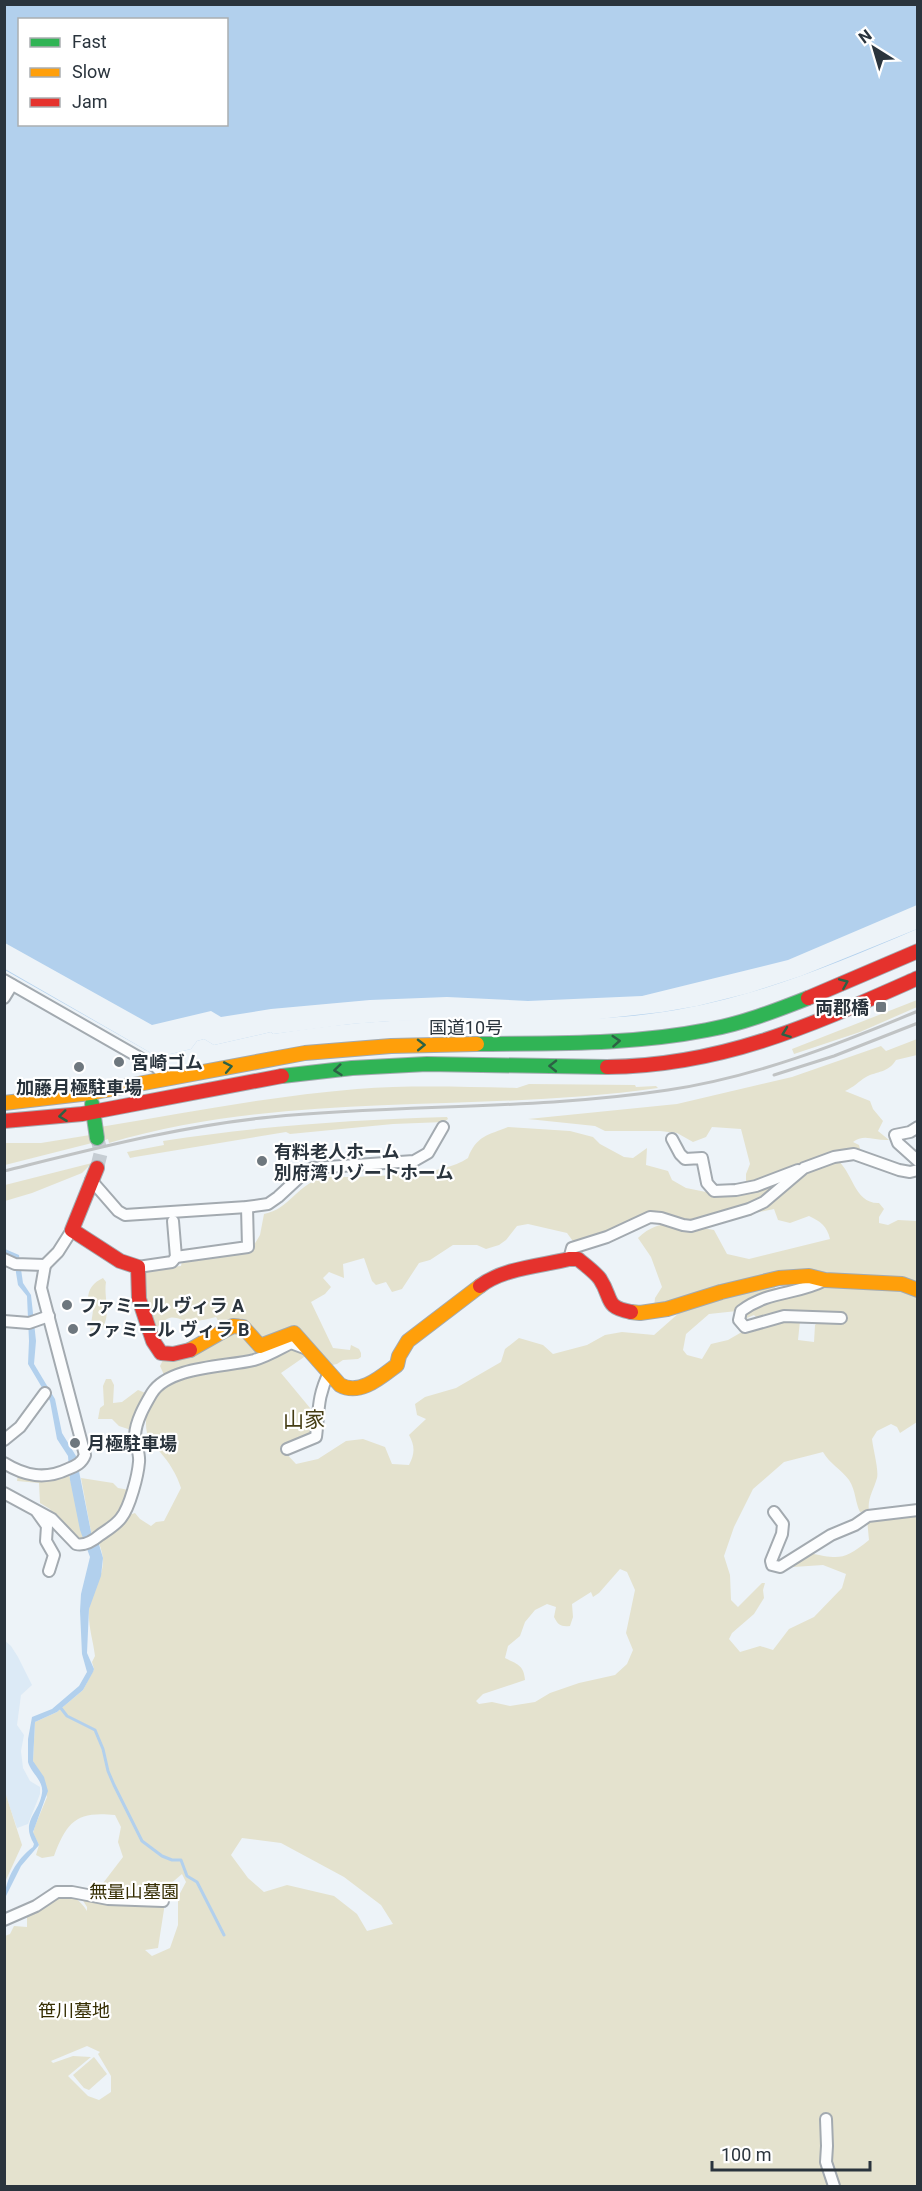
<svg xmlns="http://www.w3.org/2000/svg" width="922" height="2191" font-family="Roboto,'Noto Sans JP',sans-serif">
	<rect width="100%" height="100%" fill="#edf3f8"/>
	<!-- built -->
	<path fill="#dceaf6" d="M4,1640L11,1646L18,1657L32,1685L21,1695L17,1725L24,1735L21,1751L23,1768L30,1781L40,1787V1794L28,1824L17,1828L5,1793Z"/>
	<!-- green -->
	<g fill="#e4e2ce" fill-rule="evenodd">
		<path d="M917,1000V1007L860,1032L794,1054L792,1049Z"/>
		<path d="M917,1039V1055L896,1060C888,1073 877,1071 866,1077C858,1082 854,1087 845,1091L870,1101L873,1109L883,1121L878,1131L889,1140C875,1141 864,1133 853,1142L859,1145L860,1149L857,1152L750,1184L746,1181V1174L750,1164L741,1129L712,1127L706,1137L693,1142L677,1133L660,1131H605L595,1126L528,1119L677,1104L792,1077L881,1046L886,1051Z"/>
		<path d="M529,1084L635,1085L636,1087L656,1086L658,1088C475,1114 288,1090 109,1143L108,1139L102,1141L100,1127C185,1113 271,1096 357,1089C410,1085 464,1087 517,1088Z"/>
		<path d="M447,1117L448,1119L444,1122L393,1124L290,1134L286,1132L135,1157L130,1158L127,1152L164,1145L163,1141C257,1126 351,1120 447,1117Z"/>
		<path d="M508,1127L570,1131L593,1137L600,1144L624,1157L633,1158L647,1148L646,1165L668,1171L672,1180L686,1188L711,1193L795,1172L770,1194L746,1207L690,1222L663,1215L575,1244L567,1233L528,1224L517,1226L506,1240L499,1245L486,1249L477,1245H453L430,1260L419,1263L402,1289L392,1292L386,1282L376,1285L372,1281L364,1258L343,1264L344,1278L329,1272L323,1278L331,1287L325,1294L311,1302L333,1348L350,1350L351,1345L359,1349L361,1353V1357L358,1359L343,1360L337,1364L328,1366L315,1354L262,1342L241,1318L221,1326L216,1317C208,1319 200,1321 192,1321C175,1321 174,1310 157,1327L160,1347L149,1316L156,1313L155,1308L147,1310L143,1275L147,1269L181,1266L182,1261L251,1250L260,1235L264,1214C290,1209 296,1185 322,1178C332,1176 344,1177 354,1177C387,1175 441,1176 468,1158C476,1136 488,1135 508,1127Z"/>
		<path d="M90,1135L92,1143L5,1165V1143H41Z"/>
		<path d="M836,1159C853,1171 854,1204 879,1203L884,1209L879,1217V1223L888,1225L898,1220L917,1221V1287L826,1276L654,1308L655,1298L662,1287L651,1257L638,1238C662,1215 685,1226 714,1230L727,1254L749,1259L830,1239C827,1226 820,1221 809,1216L790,1223L778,1220L774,1209L755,1213L751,1216H747L746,1213L806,1170Z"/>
		<path d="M92,1163L82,1173L32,1193L5,1201V1185Z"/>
		<path d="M103,1278L106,1282C103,1299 115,1324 94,1335L90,1331L94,1304L88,1299C88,1289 94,1282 103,1278Z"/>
		<path d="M774,1283L776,1291L737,1311L709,1314L686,1334L683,1350L687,1355L702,1359L711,1344L728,1340L747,1329L774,1321H800L798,1340L814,1342L815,1325L821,1319H758L754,1315L747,1318L749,1323H743L746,1309L813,1289L824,1286L893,1287L917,1294V1422L900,1433L897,1427L891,1424L877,1431L872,1439C873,1449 879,1470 877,1478C874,1489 867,1499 869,1511L860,1512C855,1502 856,1491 849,1480C841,1469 830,1464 823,1452L784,1462L753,1489L734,1527L724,1556L730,1575L731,1600L738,1607L762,1583H765L763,1590L764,1598L754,1614L732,1633L729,1639L740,1652L760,1646L773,1650L789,1629L814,1617L842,1588L846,1574L823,1565L793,1567L795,1562L808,1553C840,1559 843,1561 869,1540L867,1519L917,1513V2186H5V1936L10,1934L14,1926L27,1927V1914C49,1901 69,1882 87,1911V1907L82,1899L85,1892L97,1891L123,1857L118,1842L121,1827L115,1815C77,1811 67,1821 54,1856L42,1858L36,1855L39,1845L33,1833L35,1826L47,1797L33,1761L35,1722L57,1712L83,1690L94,1669L92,1662L95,1656C93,1639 88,1627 89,1609C92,1583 112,1572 98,1541L129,1515L135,1513L140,1519L151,1526L156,1522L164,1521L181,1488C177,1475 169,1462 160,1452C155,1446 149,1442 147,1433C145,1424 146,1415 149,1406C161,1377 195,1377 220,1370C244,1364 268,1355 291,1348L307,1355L281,1373L315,1414L313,1433L283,1450L296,1464L318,1459L346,1441L363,1439L385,1447L392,1464L409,1465C415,1453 415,1446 409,1435L426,1419L417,1415L415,1404L425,1397L456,1388L501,1362L505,1349L519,1338L543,1345L553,1354L587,1345L605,1335L622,1332L654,1335L688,1305ZM620,1569L627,1572L635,1590L626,1633L633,1650L627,1664L615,1675L579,1683L550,1693L535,1702L510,1706L492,1702L479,1704L476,1701L483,1694L525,1680C524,1665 517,1664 505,1658L508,1646L520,1636L525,1622L535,1610L547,1604L556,1607L554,1617C558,1625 561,1627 570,1626L573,1617L572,1604L591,1592L593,1597L599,1593ZM242,1838L281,1843L344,1877L381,1905L393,1924L367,1931L357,1914L334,1896L287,1885L264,1892L248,1878L231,1855ZM182,1874L186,1882L178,1897V1925L170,1948L152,1956L145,1950L158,1948L165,1903L162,1895L168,1886ZM87,2046L100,2052L98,2054L111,2076V2092L99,2100L88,2096L68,2076L91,2057L73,2056L53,2063L51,2061Z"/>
		<path d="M240,1330L266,1352L165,1377L160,1366L163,1360Z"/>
		<path d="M106,1379H111L114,1385L113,1403L122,1402L138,1390L148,1394L131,1430L119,1426L112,1419H98L100,1408L104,1405L103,1386Z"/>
		<path d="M18,1474H69L84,1541L81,1542L53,1516L50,1509L40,1503L39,1483L17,1481Z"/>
		<path d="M81,1478L113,1483L118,1488L129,1490L116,1519L92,1537Z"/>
		<path d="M5,1792L22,1845L5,1882H4Z"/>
		<path d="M94,2057L107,2074L89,2090L84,2088L73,2075Z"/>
	</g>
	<!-- water -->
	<g fill="#b2d0ed" fill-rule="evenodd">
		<path d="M5,5H917V929C835,964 752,999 663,1012C572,1026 481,1016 390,1021C351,1023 312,1028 273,1034L271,1032L214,1045L204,1039L197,1041L191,1049L158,1057L5,970ZM20,20H226V124H20Z"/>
		<path d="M5,1249L19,1255L23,1283L31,1295L36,1341L34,1364L55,1399L62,1433L76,1456L92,1537L98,1541L103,1558L101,1576L89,1609L87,1653L94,1669L93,1672L83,1690L57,1712L35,1722L33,1761L44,1777L48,1791L33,1832L39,1845L21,1866L5,1898C5,1879 17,1859 33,1847L34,1844C20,1821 39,1814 42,1793C44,1781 31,1773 28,1762V1739L32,1717L52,1709L79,1686L87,1672L82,1654L80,1611L81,1594L90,1557L80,1530L70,1480L68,1456L57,1439L50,1401L28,1364L29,1341L27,1296L18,1285L14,1260L5,1256Z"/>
	</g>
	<!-- pier -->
	<path fill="#edf3f8" d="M917,905V929L801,976L749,993L697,1006L662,1012L590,1020L391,1021L351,1024L273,1034L271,1032L214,1045L204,1039L197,1041L191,1049L158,1057L5,969V943L152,1025L211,1011L221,1017L271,1009L370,1000L447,997L528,1001L642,996L788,960Z"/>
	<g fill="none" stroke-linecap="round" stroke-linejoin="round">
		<!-- stream -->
		<path stroke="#b2d0ed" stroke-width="3" d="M60,1707L67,1716L95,1730L103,1749L108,1771L114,1785L142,1841L162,1856L172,1860H181L187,1876L197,1882L224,1935"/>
		<!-- secondary-tunnel -->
		<path stroke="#c6cdd3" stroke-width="14" stroke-dasharray="14 7" stroke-linecap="butt" d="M97,1168L101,1152L97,1138"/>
		<!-- street casing -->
		<g stroke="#a3aab0" stroke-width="14">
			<g id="street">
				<path d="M4,980L156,1067L162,1073L165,1079"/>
				<path d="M4,998L12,985"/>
				<path d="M918,1127L910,1132L895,1135L898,1143L918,1161"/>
				<path d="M672,1139L680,1154L685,1159L702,1158L707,1183L714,1191L736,1190L756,1186L798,1170"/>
				<path d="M91,1180L118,1211L125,1215L247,1207L268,1204L278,1197L305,1172L313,1168L414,1161L428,1153L443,1127"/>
				<path d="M173,1221L176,1257"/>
				<path d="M4,1259L15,1264L45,1265L58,1252L72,1230"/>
				<path d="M569,1259L572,1248L607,1237L650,1217L661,1218L683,1225L691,1226L749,1209L764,1202L804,1168L834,1157L854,1154L899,1170L910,1172L918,1170"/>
				<path d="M138,1267L172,1262L176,1257L248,1247L247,1207"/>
				<path d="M825,1280C797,1295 769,1290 741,1311L739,1320L745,1327L784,1316L841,1318"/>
				<path d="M4,1321L29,1323L49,1316"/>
				<path d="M4,1440L20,1427L45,1393"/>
				<path d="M287,1449L316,1437C319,1413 317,1396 329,1373"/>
				<path d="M4,1463C25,1476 45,1480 68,1469C76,1466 82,1463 85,1455L41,1288L45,1265"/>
				<path d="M4,1493L52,1519L76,1544C85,1546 93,1541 100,1535C107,1530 116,1525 121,1518C130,1507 138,1475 139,1462C140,1453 135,1443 135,1435C136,1420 145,1405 152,1393C169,1366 226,1367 254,1360C268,1356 279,1349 291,1343L307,1349"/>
				<path d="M37,1512L47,1526L46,1541L54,1555L49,1571"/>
				<path d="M774,1512L783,1524L782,1534L771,1561L772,1565L780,1567L831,1535L855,1525L868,1516L918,1510"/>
				<path d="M4,1920L36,1906L57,1892H72L108,1899L163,1901"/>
				<path d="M826,2119L827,2146L826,2162L834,2186"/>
			</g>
		</g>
		<!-- fast casing -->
		<g stroke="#a3aab0" stroke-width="16">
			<g id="fast">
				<path d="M477,1044C554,1043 631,1045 707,1030C741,1024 775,1011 808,998"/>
				<path d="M282,1076L352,1068L427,1064L607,1067"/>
				<path d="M92,1104L97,1138"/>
			</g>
		</g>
		<!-- slow casing -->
		<g stroke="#a3aab0" stroke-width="16">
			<g id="slow">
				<path d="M4,1103L90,1093L305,1053L391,1046L477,1044"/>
				<path d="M631,1312L640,1313L667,1309L721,1292L779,1278L809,1276L825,1280L902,1284L918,1290"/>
				<path d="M190,1350L225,1330L233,1326L243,1327L260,1346L294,1333L340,1385C360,1396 381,1377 397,1365L399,1356L408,1341L480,1286"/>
			</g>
		</g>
		<!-- jam casing -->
		<g stroke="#a3aab0" stroke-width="16">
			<g id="jam">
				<path d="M808,998L918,951"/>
				<path d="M607,1067C723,1066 814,1024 918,978"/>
				<path d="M4,1121L82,1114L282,1076"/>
				<path d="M97,1168L72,1230L120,1261L138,1267L139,1299L153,1341L161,1353L173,1354L190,1350"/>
				<path d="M480,1286C504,1268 540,1266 569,1259H578C585,1265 595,1272 600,1279C613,1299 604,1307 631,1312"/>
			</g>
		</g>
		<!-- street -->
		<use href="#street" stroke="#fcfdfe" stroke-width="10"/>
		<!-- fast -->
		<use href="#fast" stroke="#30b455" stroke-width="14"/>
		<!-- slow -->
		<use href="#slow" stroke="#ff9f0a" stroke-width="14"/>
		<!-- jam -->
		<use href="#jam" stroke="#e5322d" stroke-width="14"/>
		<!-- rail -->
		<g stroke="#c0c3c4" stroke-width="3">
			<path d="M774,1075L834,1056L918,1023"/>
			<path d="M4,1171C93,1149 180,1126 271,1117C403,1104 536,1110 668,1090C755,1077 837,1045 918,1011"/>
		</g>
	</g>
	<!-- one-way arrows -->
	<defs><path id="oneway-chevron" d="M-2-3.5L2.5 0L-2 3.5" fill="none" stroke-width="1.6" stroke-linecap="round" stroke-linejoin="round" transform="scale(1.5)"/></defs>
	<g stroke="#2c6145">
		<use href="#oneway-chevron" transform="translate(844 983) rotate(-23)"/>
		<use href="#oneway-chevron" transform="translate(786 1033) rotate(160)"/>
		<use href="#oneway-chevron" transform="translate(616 1041) rotate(-4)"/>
		<use href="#oneway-chevron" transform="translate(421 1045) rotate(-1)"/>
		<use href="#oneway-chevron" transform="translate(553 1066) rotate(-179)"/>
		<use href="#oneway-chevron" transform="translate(228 1067) rotate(-11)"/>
		<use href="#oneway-chevron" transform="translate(338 1070) rotate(174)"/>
		<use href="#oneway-chevron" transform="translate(63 1116) rotate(173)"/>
	</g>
	<!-- markers -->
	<g fill="#6e777e" stroke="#fff" stroke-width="2">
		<rect x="875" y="1001" width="12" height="12" rx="3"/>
		<circle cx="119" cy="1062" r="6"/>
		<circle cx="79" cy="1067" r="6"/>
		<circle cx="262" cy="1161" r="6"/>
		<circle cx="67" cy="1305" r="6"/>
		<circle cx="73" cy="1329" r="6"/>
		<circle cx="75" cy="1443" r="6"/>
	</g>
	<g text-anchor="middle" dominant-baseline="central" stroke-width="4.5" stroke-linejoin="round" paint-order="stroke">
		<!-- poi labels -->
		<g font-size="18" font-weight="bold" fill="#2a343d" stroke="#fff" text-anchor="start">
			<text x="869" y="1007" text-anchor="end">両郡橋</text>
			<text x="131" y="1062">宮崎ゴム</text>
			<text x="79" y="1087" text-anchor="middle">加藤月極駐車場</text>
			<text x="274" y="1151">有料老人ホーム<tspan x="274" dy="21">別府湾リゾートホーム</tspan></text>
			<text x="79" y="1305">ファミール ヴィラ A</text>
			<text x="85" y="1329">ファミール ヴィラ B</text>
			<text x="87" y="1443">月極駐車場</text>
		</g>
		<!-- street labels -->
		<g font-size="18" fill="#2a343d" stroke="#fff">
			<text x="466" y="1027">国道10号</text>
		</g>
		<!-- park labels -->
		<g font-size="18" fill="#352d01" stroke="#fff">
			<text x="134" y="1891">無量山墓園</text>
			<text x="74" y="2010">笹川墓地</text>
		</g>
		<!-- quarter labels -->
		<g font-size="21" fill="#453d14" stroke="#fff">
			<text x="304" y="1420">山家</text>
		</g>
	</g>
	<!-- border -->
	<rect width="922" height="2191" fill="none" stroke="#2a343d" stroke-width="12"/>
	<!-- legend -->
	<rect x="18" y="18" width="210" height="108" fill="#ffffff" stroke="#aaaeb1" stroke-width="1.5"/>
	<rect x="30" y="38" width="30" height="9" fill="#30b455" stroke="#aaaeb1" stroke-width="1.5"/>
	<text x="72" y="48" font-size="18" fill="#2a343d">Fast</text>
	<rect x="30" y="68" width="30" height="9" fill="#ff9f0a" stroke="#aaaeb1" stroke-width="1.5"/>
	<text x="72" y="78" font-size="18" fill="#2a343d">Slow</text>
	<rect x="30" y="98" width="30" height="9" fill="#e5322d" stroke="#aaaeb1" stroke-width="1.5"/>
	<text x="72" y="108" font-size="18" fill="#2a343d">Jam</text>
	<!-- north arrow -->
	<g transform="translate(874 48) rotate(323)" stroke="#ffffff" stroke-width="4.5" paint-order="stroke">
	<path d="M0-4.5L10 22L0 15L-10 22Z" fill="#2a343d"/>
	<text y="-9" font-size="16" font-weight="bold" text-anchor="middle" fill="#2a343d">N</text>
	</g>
	<!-- scale -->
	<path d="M712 2161v9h158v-9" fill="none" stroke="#2a343d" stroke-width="3"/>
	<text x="721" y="2161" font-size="18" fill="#2a343d" stroke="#ffffff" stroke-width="4.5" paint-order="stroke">100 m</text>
</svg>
